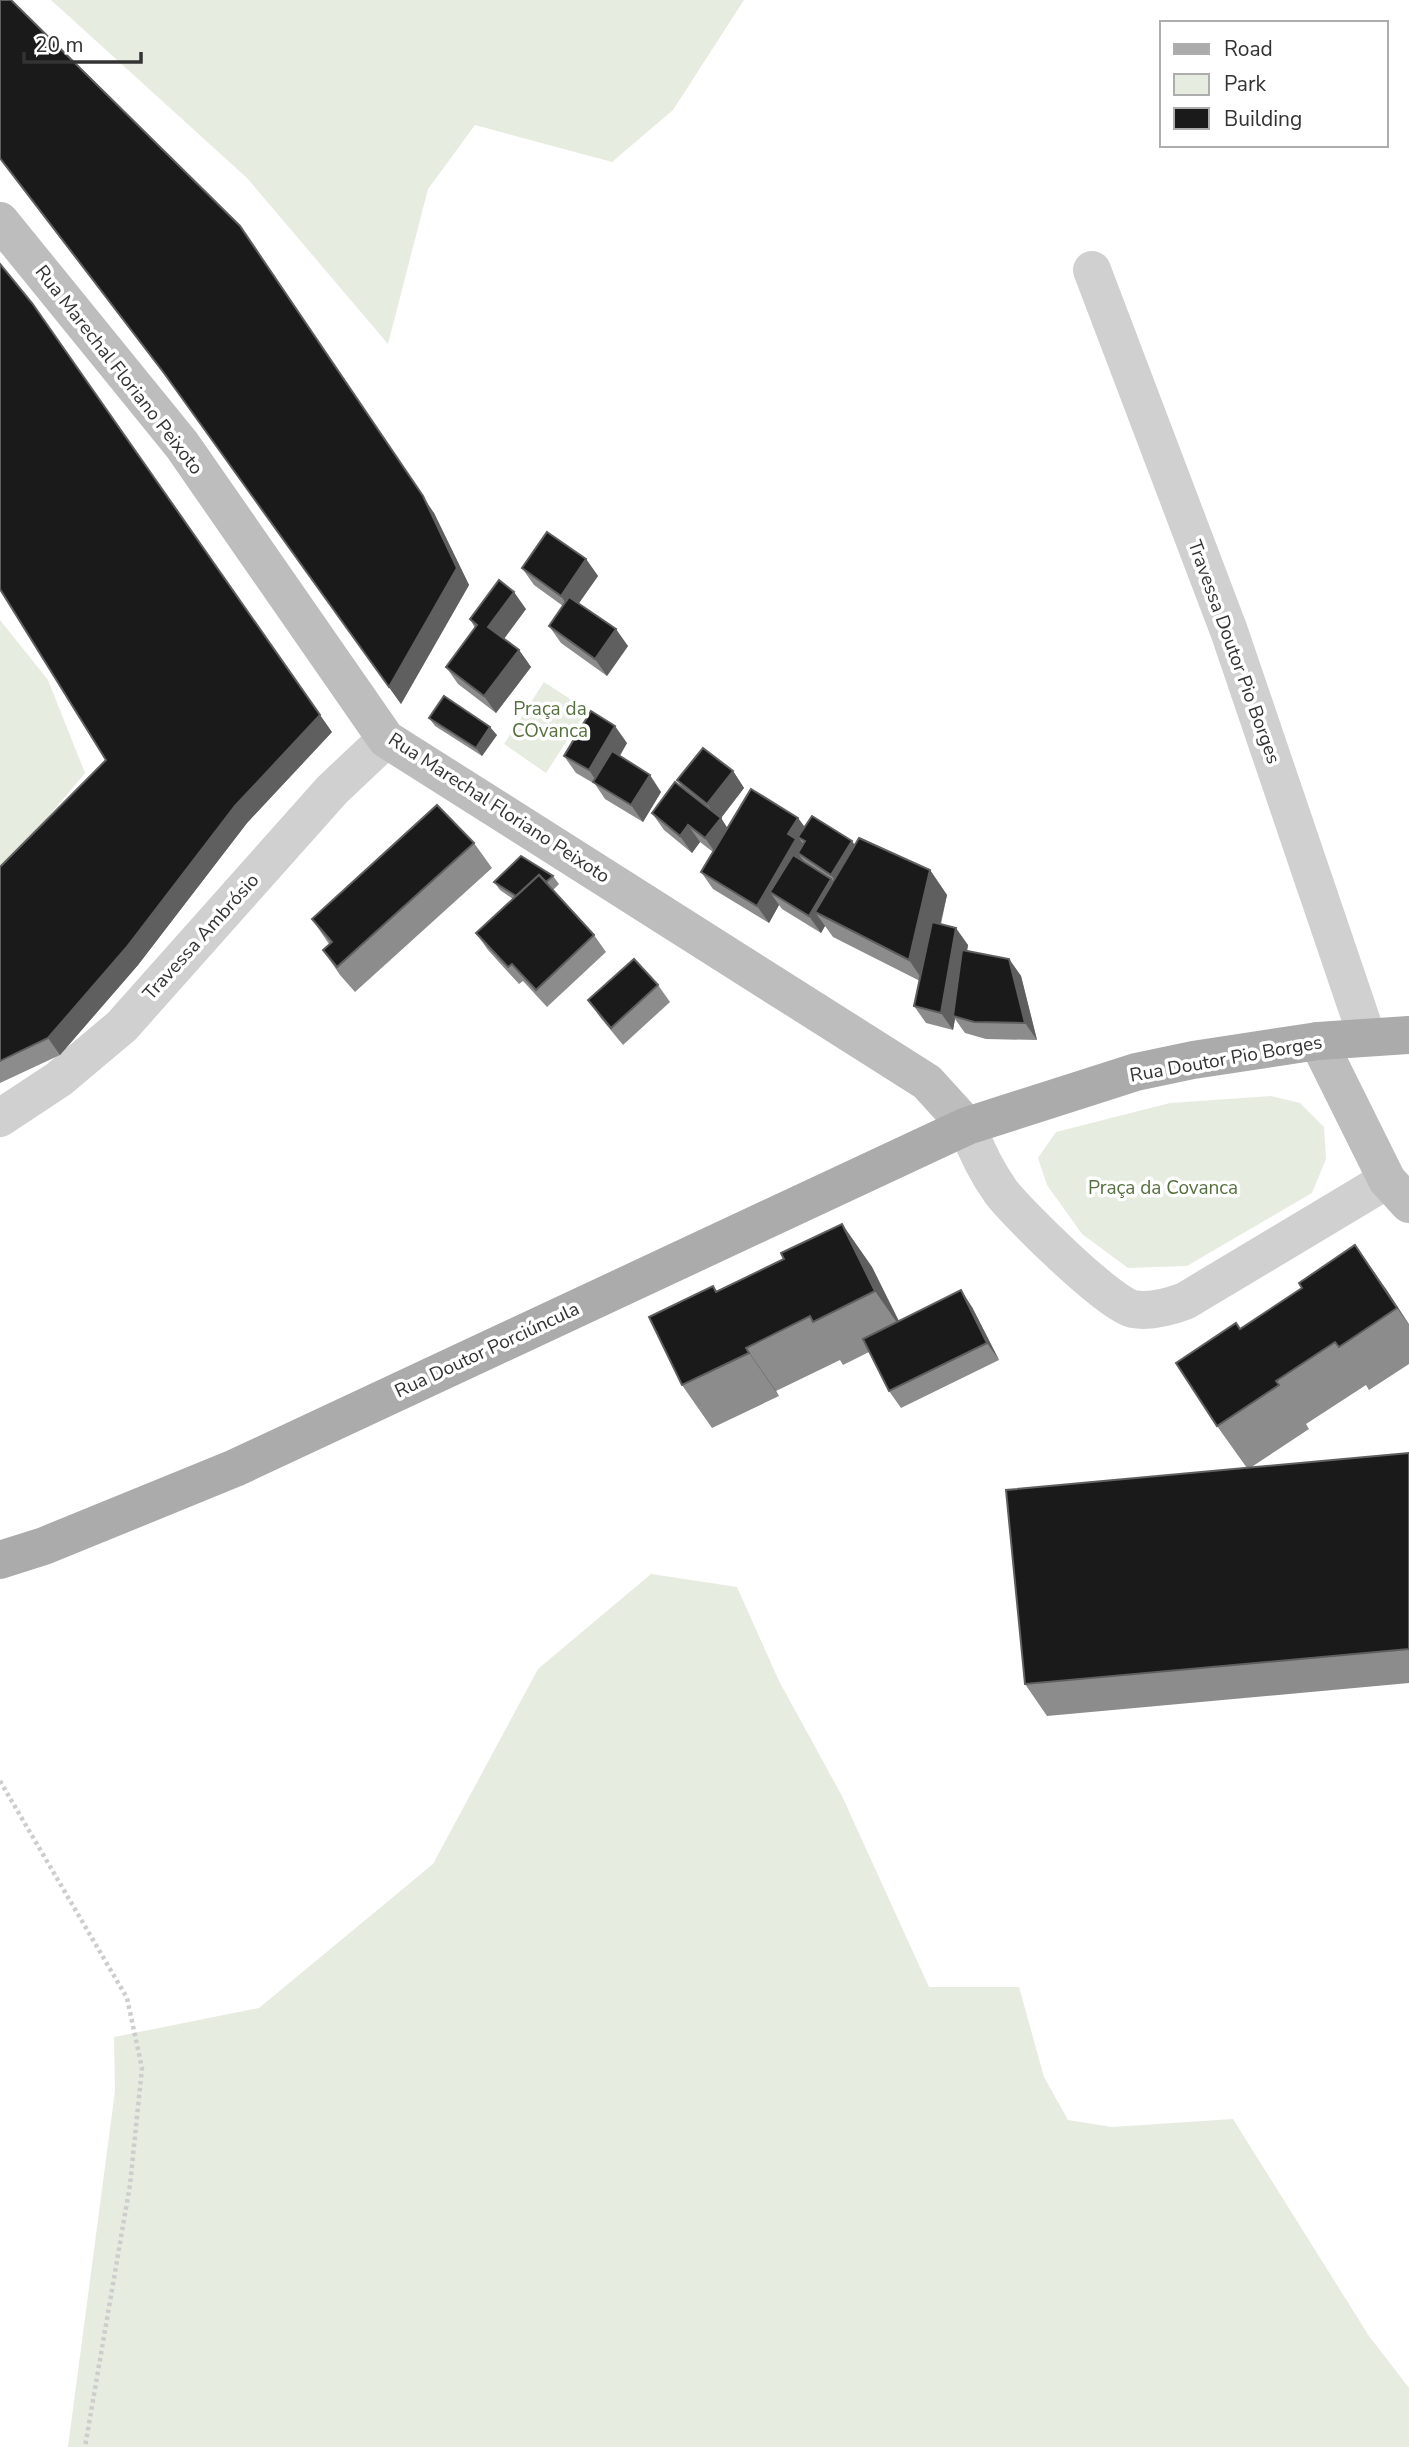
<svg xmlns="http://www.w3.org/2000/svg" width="1409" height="2447" font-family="'Nunito Sans',sans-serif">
	<rect width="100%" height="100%" fill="#fff"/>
	<!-- green -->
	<g fill="#e6ecdf">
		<path d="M51,0H744L673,110L612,162L475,125L428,189L388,344L247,178Z"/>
		<path d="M0,620L48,680L85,773L0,874Z"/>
		<path d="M544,682L587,710L546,773L504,744Z"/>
		<path d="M1271,1096L1300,1103L1324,1127L1326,1159L1312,1193L1187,1266L1128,1268L1082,1234L1047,1185L1038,1158L1056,1132L1170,1103Z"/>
		<path d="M651,1574L737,1587L779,1681L842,1796L929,1987H1019L1044,2077L1068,2120L1112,2127L1233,2119L1369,2336L1409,2388V2447H68L115,2091L114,2037L259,2008L433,1864L538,1669Z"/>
	</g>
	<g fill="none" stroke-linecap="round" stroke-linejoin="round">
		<!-- path -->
		<path stroke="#cdcdcd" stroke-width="4.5" stroke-dasharray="3.5 3.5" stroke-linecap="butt" d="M0,1781L127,1998L142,2068L130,2185L85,2447"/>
		<!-- street -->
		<g stroke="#d0d0d0" stroke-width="38">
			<path d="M1092,270L1229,631L1367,1037"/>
			<path d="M0,1118L59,1079L122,1026L332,790L386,739"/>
			<path d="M967,1126C976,1150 986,1171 1001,1192C1017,1213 1110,1305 1133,1309C1150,1312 1169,1307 1185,1301L1387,1180"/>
		</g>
		<!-- secondary -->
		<g stroke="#bdbdbd" stroke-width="38">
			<path d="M0,221L182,445L386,739L927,1082L967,1126"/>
			<path d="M1318,1041L1387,1180L1409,1204"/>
		</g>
		<!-- primary -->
		<path stroke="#ababab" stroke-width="38" d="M0,1560L44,1546L235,1468L967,1126L1136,1072L1193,1060L1318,1041L1409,1035"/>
	</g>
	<!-- wall -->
	<g fill="#8c8c8c">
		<path d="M0,0L434,513L469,585L401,704L176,390L0,159Z"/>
		<path d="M586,559L598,576L579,603L628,646L607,676L561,643L549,626L563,606L534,585L522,568Z"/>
		<path d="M526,609L504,639L519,650L531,667L496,713L458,684L446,667L475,628L470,619Z"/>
		<path d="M429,718L497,735L482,756L435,726Z"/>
		<path d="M332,732L247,823L138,965L60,1055L0,1083V867Z"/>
		<path d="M627,743L620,756L661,792L643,822L605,799L595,784L576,773L564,756Z"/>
		<path d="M733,771L744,788L721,818L727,828L798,818L805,827L930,870L947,895L941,924L968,945L967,951L1009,959L1021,976L1037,1040L986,1039L965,1033L955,1019L953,1030L926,1023L914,1006L920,981L833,937L825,926L821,933L782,909L779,905L769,923L713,889L701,872L713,852L700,842L692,853L664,830L652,813L682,787L677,780Z"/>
		<path d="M474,843L492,868L355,992L340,975L323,950L329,944L312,919Z"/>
		<path d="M553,876L559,884L553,890L594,935L606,952L547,1007L523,981L519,984L488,950L476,933L513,899L500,890L494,882Z"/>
		<path d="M658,985L670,1002L623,1045L600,1017L588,1000Z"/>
		<path d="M842,1224L872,1267L899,1321L972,1307L999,1360L901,1408L889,1391L869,1352L843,1365L840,1360L776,1391L779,1396L712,1428L682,1385L713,1286L717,1291L784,1259Z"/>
		<path d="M1386,1289L1409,1324V1364L1369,1390L1366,1385L1306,1424L1309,1429L1250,1468L1409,1453V1683L1047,1716L1025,1684L1247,1468L1217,1426L1240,1329Z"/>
	</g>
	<!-- shaded-wall -->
	<g fill="#5f5f5f">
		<path d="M240,226L434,513L469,585L401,704L389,687Z"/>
		<path d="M32,303L332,732L247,823L138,965L60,1055L48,1038L235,806Z"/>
		<path d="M586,559L598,576L572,613L561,596Z"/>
		<path d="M514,592L526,609L500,644L488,627Z"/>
		<path d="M616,629L628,646L607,676L595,659Z"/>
		<path d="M519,650L531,667L496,713L484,696Z"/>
		<path d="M615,726L627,743L601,787L599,785L589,770Z"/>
		<path d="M490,727L497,735L482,756L476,748Z"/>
		<path d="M733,771L744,788L721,818L732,835L717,855L705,838L719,820L707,804Z"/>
		<path d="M650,775L661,792L643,822L631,805Z"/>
		<path d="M798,818L810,835L805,841L798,837L804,845L798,853L805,863L770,892L779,905L769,923L757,906L788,834Z"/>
		<path d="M688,825L700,842L692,853L680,836Z"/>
		<path d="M852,841L864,858L843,892L831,875Z"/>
		<path d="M930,870L947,895L926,985L909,960Z"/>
		<path d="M831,879L843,896L815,912L825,926L821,933L809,916Z"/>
		<path d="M956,928L968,945L955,1017L953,1016L955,1019L953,1030L941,1013Z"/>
		<path d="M1009,959L1021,976L1037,1040L1025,1023Z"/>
		<path d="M842,1224L872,1267L905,1334L875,1291Z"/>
		<path d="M1355,1245L1386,1289L1409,1325L1397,1308Z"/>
		<path d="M961,1290L972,1307L999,1360L987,1343Z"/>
		<path d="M746,1348L776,1391L779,1396L749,1353Z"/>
	</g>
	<!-- building -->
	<g fill="#1a1a1a" stroke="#5f5f5f" stroke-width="2">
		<path d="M0,0H11L240,226L423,496L457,568L389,687L164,373L0,158Z"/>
		<path d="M0,264L32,303L320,715L235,806L126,948L48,1038L0,1061V867L106,760L0,589Z"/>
		<path d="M547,532L586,559L561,596L522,568Z"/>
		<path d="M499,580L514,592L488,627L519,650L484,696L446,667L477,625L470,619Z"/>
		<path d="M569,597L616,629L595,659L549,626Z"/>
		<path d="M444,696L490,727L476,748L429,718Z"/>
		<path d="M591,711L615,726L589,770L564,756Z"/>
		<path d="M703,748L733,771L707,804L677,780Z"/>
		<path d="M612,751L650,775L631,805L593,782Z"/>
		<path d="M675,782L721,818L705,838L688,825L680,836L652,813Z"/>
		<path d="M751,789L798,818L788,834L796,839L757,906L701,872Z"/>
		<path d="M437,805L474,843L337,967L323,950L332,942L312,919Z"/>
		<path d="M812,816L852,841L831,875L798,853L805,841L798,837Z"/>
		<path d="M859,838L930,870L909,960L815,912Z"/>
		<path d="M793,855L831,879L809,916L770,892Z"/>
		<path d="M521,856L553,876L546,882L539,875L516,896L494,882Z"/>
		<path d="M539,875L594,935L536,990L512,964L508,967L476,933Z"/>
		<path d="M932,922L956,928L941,1013L914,1006Z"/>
		<path d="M962,950L1009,959L1025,1023L974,1022L953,1016Z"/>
		<path d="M634,959L658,985L611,1028L588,1000Z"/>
		<path d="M842,1224L875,1291L813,1322L810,1316L746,1348L749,1353L682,1385L649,1317L713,1286L716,1292L784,1259L781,1253Z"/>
		<path d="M1355,1245L1397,1308L1339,1347L1335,1342L1276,1381L1279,1385L1217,1426L1176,1363L1236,1323L1240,1329L1302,1288L1299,1283Z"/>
		<path d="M961,1290L987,1343L889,1391L863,1339Z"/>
		<path d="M1409,1453V1649L1025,1684L1006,1490Z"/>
	</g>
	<g text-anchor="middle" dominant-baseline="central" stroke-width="7" stroke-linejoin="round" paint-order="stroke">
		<!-- street labels -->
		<g font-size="19" fill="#333" stroke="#fff">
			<text transform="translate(119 370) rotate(52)">Rua Marechal Floriano Peixoto</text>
			<text transform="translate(1234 652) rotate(70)">Travessa Doutor Pio Borges</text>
			<text transform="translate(499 808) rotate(33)">Rua Marechal Floriano Peixoto</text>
			<text transform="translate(201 937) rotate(-48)">Travessa Ambrósio</text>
			<text transform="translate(1226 1059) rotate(-10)">Rua Doutor Pio Borges</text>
			<text transform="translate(487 1350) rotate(-25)">Rua Doutor Porciúncula</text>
		</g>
		<!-- park labels -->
		<g font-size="19" fill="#56703f" stroke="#fff">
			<text x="550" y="709">Praça da<tspan x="550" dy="22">COvanca</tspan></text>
			<text x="1163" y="1188">Praça da Covanca</text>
		</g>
	</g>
	<!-- legend -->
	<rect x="1160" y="21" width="228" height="126" fill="#ffffff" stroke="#adadad" stroke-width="2"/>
	<rect x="1174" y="44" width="35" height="10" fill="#ababab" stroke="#adadad" stroke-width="2"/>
	<text x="1224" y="56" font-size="21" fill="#333333">Road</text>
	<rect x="1174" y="74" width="35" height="21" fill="#e6ecdf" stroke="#adadad" stroke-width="2"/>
	<text x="1224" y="91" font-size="21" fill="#333333">Park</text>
	<rect x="1174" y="108" width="35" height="21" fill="#1a1a1a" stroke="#adadad" stroke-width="2"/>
	<text x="1224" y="126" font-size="21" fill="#333333">Building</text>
	<!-- scale -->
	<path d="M24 52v10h117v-10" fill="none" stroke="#333333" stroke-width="3.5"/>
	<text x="35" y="52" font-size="21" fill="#333333" stroke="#ffffff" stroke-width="5" paint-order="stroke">20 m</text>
</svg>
